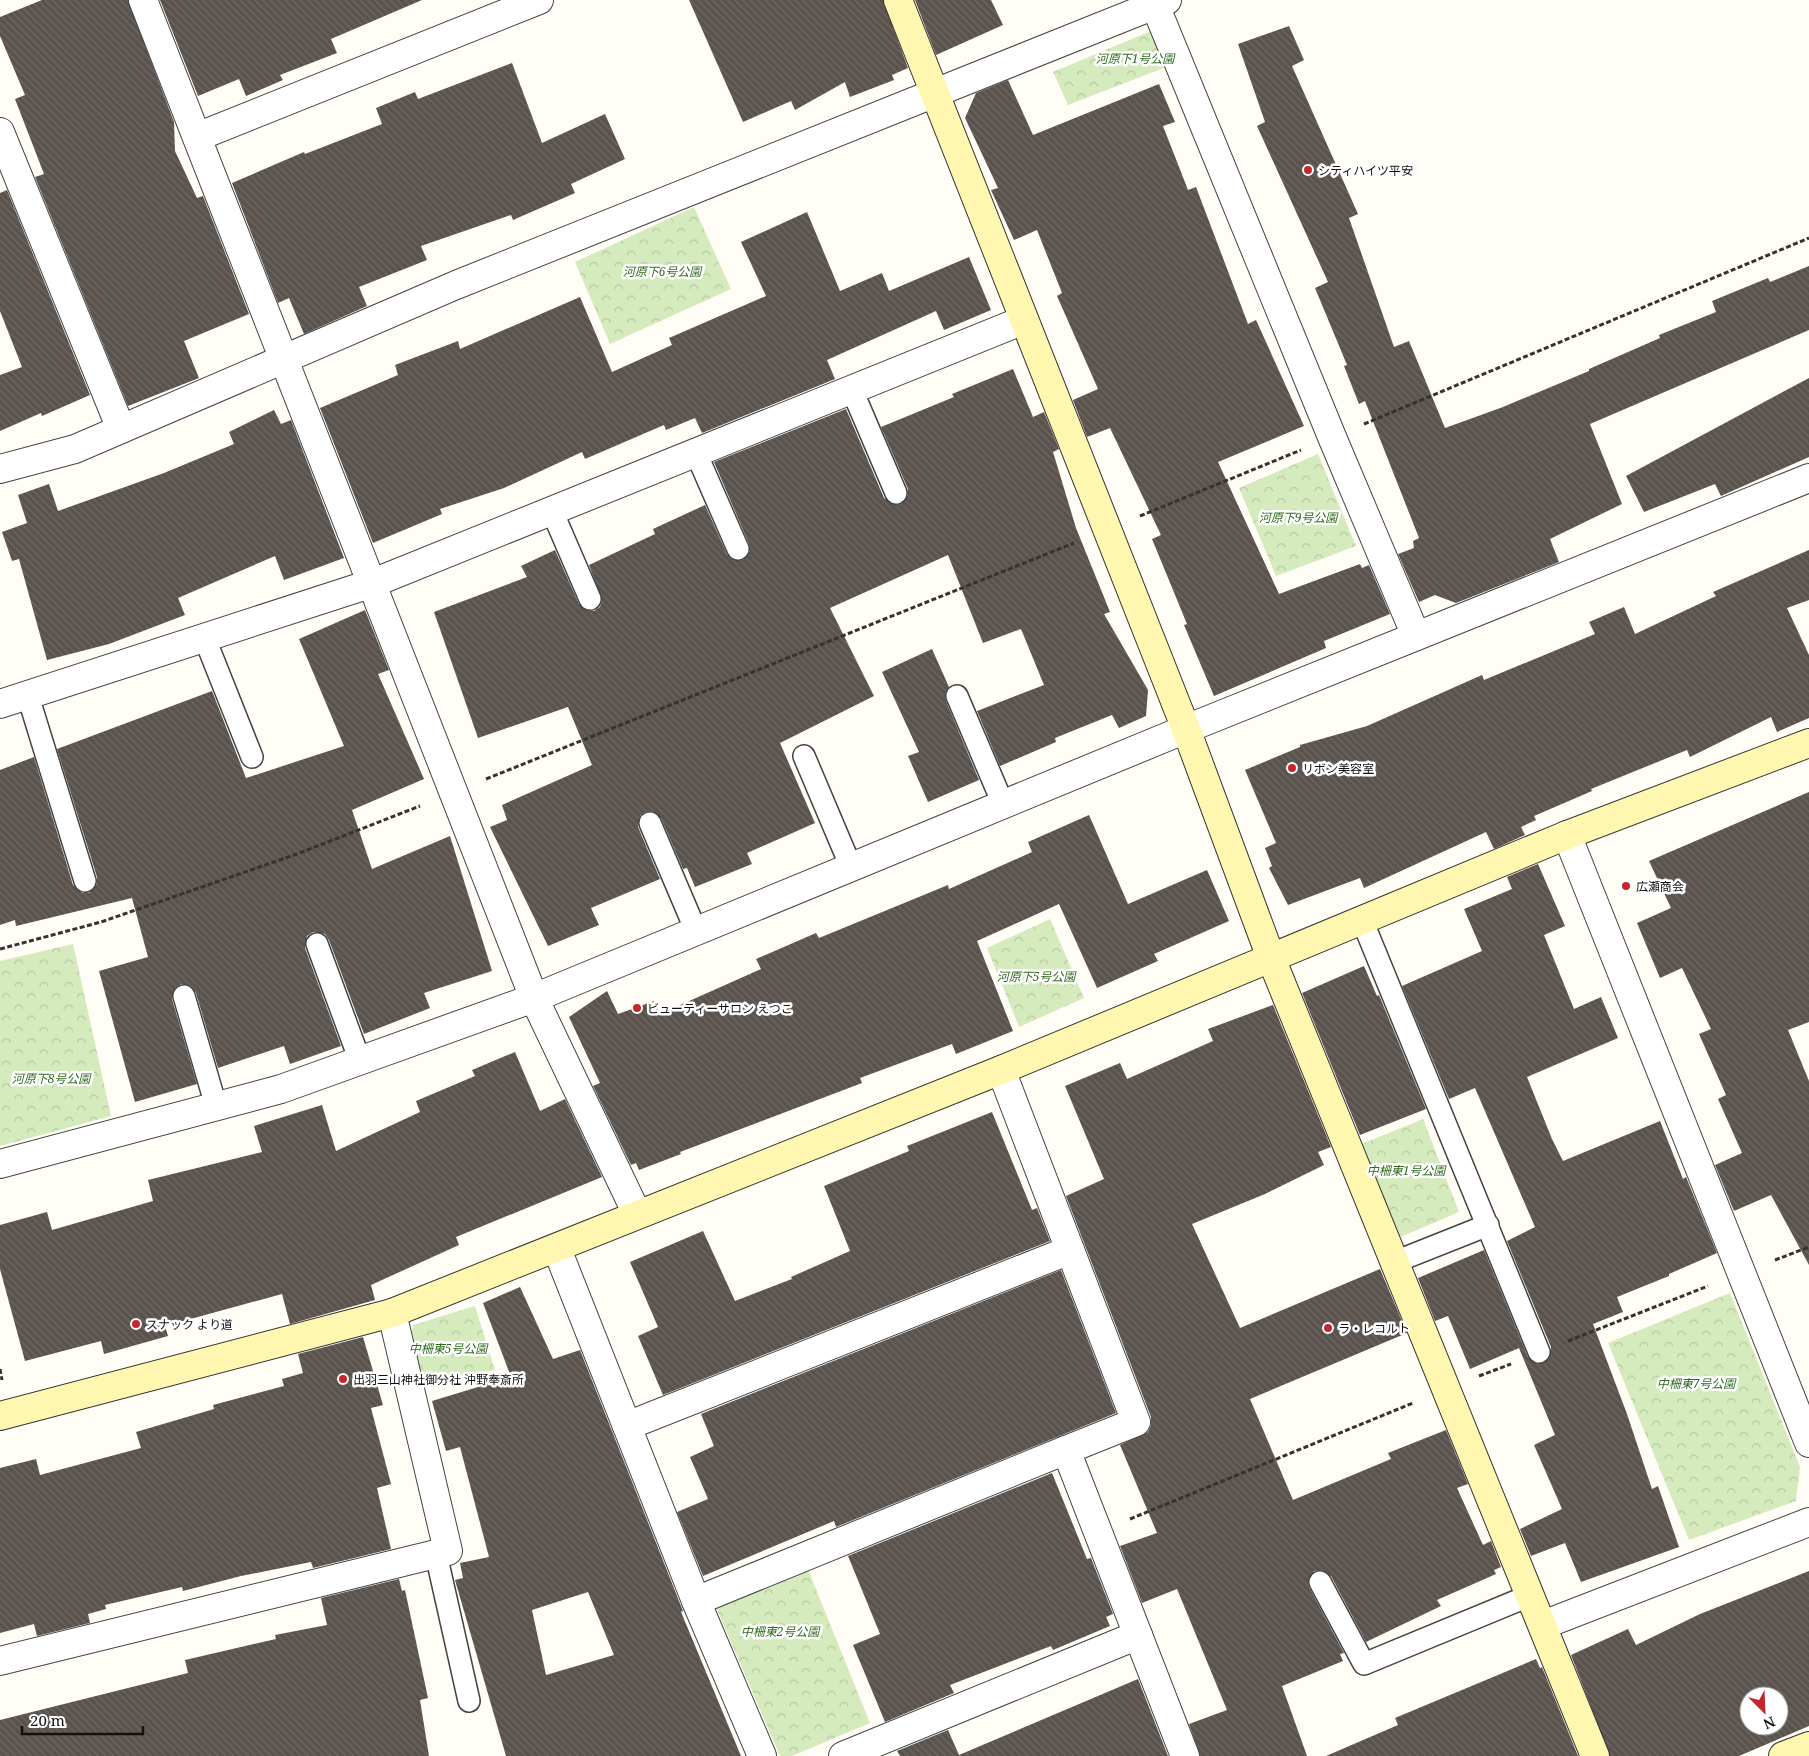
<svg xmlns="http://www.w3.org/2000/svg" width="1809" height="1756" font-family="'Noto Serif','Noto Sans JP',serif">
	<defs>
		<pattern id="park-crowns" width="20" height="18" patternUnits="userSpaceOnUse" patternTransform="scale(1.25)"><rect width="20" height="18" fill="#d5ebbd"/><path d="M2 6a3 3 0 1 1 6 0M12 15a3 3 0 1 1 6 0" fill="none" stroke="#b6c8a1"/></pattern>
		<pattern id="building-back-hatch" width="6" height="6" patternUnits="userSpaceOnUse" patternTransform="scale(1.25)"><rect width="6" height="6" fill="#5a524d"/><path d="M-1 5l2 2M0 0l6 6M5-1l2 2" fill="none" stroke="#6d6662"/></pattern>
	</defs>
	<rect width="100%" height="100%" fill="#fffdf5"/>
	<!-- park -->
	<g fill="url(#park-crowns)">
		<path d="M1151,31L1166,67L1068,105L1053,72Z"/>
		<path d="M694,207L731,289L610,344L575,262Z"/>
		<path d="M1318,454L1356,546L1276,576L1239,488Z"/>
		<path d="M1050,919L1084,998L1019,1027L987,948Z"/>
		<path d="M73,944L111,1116L0,1146V961Z"/>
		<path d="M1423,1119L1459,1212L1398,1238L1359,1145Z"/>
		<path d="M1730,1293L1800,1467L1796,1501L1689,1540L1608,1343Z"/>
		<path d="M475,1306L495,1370L422,1388L409,1346L413,1325Z"/>
		<path d="M807,1567L870,1723L792,1756H780L715,1605Z"/>
	</g>
	<!-- building -->
	<g fill="url(#building-back-hatch)" fill-rule="evenodd">
		<path d="M42,0H128L174,122L175,151L197,198L203,196L249,314L184,341L199,378L128,406L35,177L44,174L15,99L25,95L0,36V17Z"/>
		<path d="M160,0H422L331,39L337,53L280,75L283,80L246,96L239,79L198,96Z"/>
		<path d="M689,0H883L908,68L892,75L894,80L850,97L845,82L795,110L791,101L743,122Z"/>
		<path d="M915,0H991L1003,25L936,55Z"/>
		<path d="M1289,26L1304,60L1292,66L1358,214L1349,218L1394,347L1409,341L1445,428L1503,407L1589,371V369L1660,338L1659,335L1716,312L1712,301L1768,278L1770,282L1809,266V330L1590,424L1622,504L1550,539L1559,562L1456,603L1435,595L1419,602L1398,554L1414,548L1413,541L1419,538L1365,401L1359,404L1344,366L1347,365L1315,288L1328,282L1257,126L1265,122L1238,44Z"/>
		<path d="M512,63L542,143L605,114L625,159L571,184L575,193L513,220L511,215L421,246L427,260L359,287L367,306L304,334L289,298L278,303L232,183L304,152L305,154L382,124L376,108L415,92L418,99Z"/>
		<path d="M1008,80L1033,135L1159,84L1175,122L1163,126L1188,190L1196,187L1248,324L1256,320L1304,426L1218,462L1279,594L1360,564L1362,568L1369,565L1390,614L1324,641L1326,648L1214,696L1184,625L1187,624L1152,539L1161,535L1110,428L1087,437L1073,400L1098,389L1057,296L1062,293L1037,230L1014,240L991,190L998,188L965,118L976,93Z"/>
		<path d="M7,190L90,395L42,416L41,413L0,431V375L22,367L0,311V193Z"/>
		<path d="M807,212L840,291L882,273L889,291L969,257L991,310L944,330L936,311L827,360L835,379L702,433L695,418L666,430L664,425L585,459L582,452L504,488L440,509L442,514L373,543L320,408L398,375L395,365L458,341L460,349L580,297L612,372L672,345L669,338L766,296L741,242Z"/>
		<path d="M1013,369L1033,417L1044,412L1059,449L1053,452L1076,528L1110,612L1104,614L1148,690L1146,716L1119,728L1112,715L1055,738L1056,742L1000,766L977,711L1044,685L1021,629L983,643L948,555L830,608L874,696L780,743L815,823L747,853L752,864L695,887L687,868L683,869L661,818L652,811L645,812L640,816L638,827L660,879L591,908L599,925L548,946L490,827L507,820L502,805L592,765L568,707L478,738L434,612L527,577L521,566L555,550L579,604L588,611H594L600,607L602,600L589,565L655,534L653,529L705,505L727,554L736,561L743,560L750,551L749,544L714,462L846,409L884,498L894,505L901,504L908,495V489L881,427L954,397L952,394Z"/>
		<path d="M1809,378V457L1721,496L1715,484L1644,512L1626,476Z"/>
		<path d="M274,410L281,424L291,420L344,558L284,580L275,556L178,598L185,615L109,644L47,660L19,559L12,561L2,532L27,523L18,495L49,484L58,511L164,473L234,444L229,432Z"/>
		<path d="M1809,550V600L1787,608L1809,655V718L1777,732L1771,717L1690,757L1687,750L1591,789L1592,791L1534,816L1536,820L1521,827L1525,835L1494,849L1486,832L1364,888L1360,878L1288,905L1269,868L1272,866L1265,848L1276,843L1245,770L1300,747V745L1367,726L1482,675L1484,680L1595,634L1589,622L1624,607L1635,634L1716,596L1713,592Z"/>
		<path d="M365,610L389,670L378,674L424,779L352,810L372,869L450,836L492,971L424,993L430,1008L364,1034L329,940L325,934L313,932L307,936L305,948L341,1046L290,1064L284,1046L218,1068L196,993L192,987L181,984L175,988L172,999L197,1084L135,1102L99,971L148,957L132,898L16,926L15,920L0,925V770L34,757L73,885L82,893H89L97,884V877L57,749L212,691L246,778L344,746L299,639Z"/>
		<path d="M932,649L949,687L945,694L946,701L979,780L928,802L908,756L919,752L882,672Z"/>
		<path d="M1809,792V1022L1788,1030L1809,1081V1265L1771,1195L1734,1211L1715,1165L1742,1153L1718,1099L1726,1095L1699,1034L1711,1029L1682,968L1660,978L1637,923L1671,908L1649,861Z"/>
		<path d="M1089,815L1128,904L1207,870L1229,921L1154,954L1158,961L1097,988L1059,904L977,941L1013,1031L956,1054L952,1044L860,1078L862,1083L680,1152L681,1154L639,1170L636,1163L631,1165L593,1086L600,1083L569,1017L607,991L618,1014L654,1001L660,1014L761,969L756,959L816,933L819,938L948,885L949,889L1032,852L1028,842Z"/>
		<path d="M1538,864L1565,926L1544,935L1574,1009L1601,997L1618,1038L1527,1077L1552,1139L1563,1161L1660,1121L1683,1179L1686,1177L1717,1253L1669,1274V1276L1617,1297L1623,1312L1593,1324L1627,1414L1652,1489L1658,1486L1679,1547L1581,1582L1565,1543L1531,1556L1520,1529L1562,1509L1534,1445L1555,1435L1519,1348L1470,1369L1448,1316L1435,1321L1418,1278L1484,1250L1528,1357L1538,1364L1549,1359L1551,1347L1507,1241L1535,1227L1475,1088L1449,1099L1402,986L1482,951L1464,909L1512,889L1507,877Z"/>
		<path d="M1364,966L1377,996L1379,995L1426,1109L1360,1135L1302,993Z"/>
		<path d="M1273,1005L1331,1147L1318,1152L1324,1165L1265,1194L1192,1224L1240,1328L1380,1269L1407,1333L1250,1399L1293,1500L1391,1459L1388,1453L1446,1430L1468,1484L1457,1488L1483,1545L1491,1541L1501,1567L1494,1570L1496,1574L1437,1600L1441,1606L1366,1642L1331,1576L1321,1570L1314,1571L1308,1581L1309,1587L1344,1653L1340,1654L1343,1661L1282,1686L1307,1756H1200L1189,1724L1227,1710L1177,1589L1142,1603L1120,1546L1157,1533L1120,1445L1148,1432L1151,1425V1417L1066,1196L1104,1179L1065,1086L1120,1063L1127,1079L1213,1041L1208,1029Z"/>
		<path d="M515,1052L540,1111L565,1099L602,1177L456,1237L459,1245L371,1285L375,1300L290,1324L282,1294L165,1326L168,1336L104,1354L101,1341L25,1361L0,1269V1225L47,1212L52,1230L153,1201L148,1180L262,1152L254,1126L322,1105L336,1151L420,1112L416,1101L475,1076L472,1070Z"/>
		<path d="M992,1112L1032,1210L1037,1208L1050,1241L663,1395L638,1336L658,1327L630,1262L703,1231L735,1301L792,1279L791,1277L850,1251L824,1186L909,1151L907,1146Z"/>
		<path d="M1061,1270L1116,1413L836,1527L834,1521L703,1576L677,1512L708,1499L690,1457L714,1446L701,1414Z"/>
		<path d="M520,1287L553,1359L580,1350L683,1611L681,1612L741,1756H506L455,1580L463,1578L460,1563L489,1557L460,1447L446,1451L432,1401L511,1377L483,1303ZM588,1592L614,1655L546,1675L532,1610Z"/>
		<path d="M363,1337L383,1405L371,1408L391,1484L377,1488L391,1549L313,1568L311,1562L241,1576L183,1591L182,1587L105,1605L106,1609L88,1614L90,1623L37,1636L34,1624L0,1633V1468L36,1459L40,1475L141,1448L136,1432L214,1409L213,1405L284,1386L282,1379L303,1373L298,1354Z"/>
		<path d="M1052,1473L1087,1559L1091,1558L1113,1614L1106,1617L1110,1626L1053,1650L1051,1646L950,1685L954,1693L885,1722L853,1645L880,1634L848,1556Z"/>
		<path d="M1809,1571V1726L1739,1756H1610L1571,1655L1628,1629L1636,1645L1700,1614ZM1749,1696H1779V1726H1749Z"/>
		<path d="M399,1579L402,1591L405,1590L428,1698L420,1700L429,1756H0V1720L188,1673L185,1660L276,1639L275,1635L327,1625L321,1598Z"/>
		<path d="M1536,1659L1540,1668L1542,1667L1578,1756H1326L1398,1725L1395,1718Z"/>
		<path d="M1138,1679L1168,1756H900L897,1751L948,1730L959,1755Z"/>
	</g>
	<g fill="none" stroke-linecap="round" stroke-linejoin="round">
		<!-- lane casing -->
		<g stroke="#444" stroke-width="24">
			<g id="lane">
				<path d="M852,390L896,493"/>
				<path d="M696,453L738,549"/>
				<path d="M552,511L590,599"/>
				<path d="M205,639L252,757"/>
				<path d="M28,696L85,881"/>
				<path d="M957,696L1003,804"/>
				<path d="M804,756L851,867"/>
				<path d="M650,823L696,931"/>
				<path d="M1362,920L1539,1352"/>
				<path d="M317,944L360,1061"/>
				<path d="M184,996L216,1106"/>
				<path d="M1395,1262L1488,1225"/>
				<path d="M436,1554L469,1701"/>
				<path d="M1320,1582L1364,1664L1531,1595"/>
			</g>
		</g>
		<!-- street casing -->
		<g stroke="#444" stroke-width="30">
			<g id="street">
				<path d="M143,0L534,998L637,1214"/>
				<path d="M1155,5L1332,437L1416,636"/>
				<path d="M0,132L121,429"/>
				<path d="M197,137L539,0"/>
				<path d="M0,469L75,449L456,285L1167,0"/>
				<path d="M0,704L373,583L1024,320"/>
				<path d="M1567,835L1809,1443"/>
				<path d="M1001,1070L1136,1422L1066,1450"/>
				<path d="M0,1164L281,1089L534,998L1186,729L1809,478"/>
				<path d="M557,1249L696,1601L762,1756"/>
				<path d="M627,1426L1070,1250"/>
				<path d="M696,1601L1066,1450L1185,1756"/>
				<path d="M1543,1625L1809,1522"/>
				<path d="M0,1661L448,1551L392,1313"/>
				<path d="M843,1756L1138,1635"/>
			</g>
		</g>
		<!-- secondary casing -->
		<g stroke="#333" stroke-width="30">
			<g id="secondary">
				<path d="M898,0L1186,729L1271,958L1595,1756"/>
				<path d="M0,1416L392,1313L1001,1070L1567,835L1809,743"/>
				<path d="M1783,1756L1809,1746"/>
			</g>
		</g>
		<!-- path -->
		<g stroke="#333" stroke-width="3" stroke-dasharray="5 2.5" stroke-linecap="butt">
			<path d="M1364,424L1809,238"/>
			<path d="M1140,516L1301,450"/>
			<path d="M486,779L1074,543"/>
			<path d="M0,949L101,922L297,854L420,806"/>
			<path d="M1775,1260L1809,1247"/>
			<path d="M1568,1341L1708,1286"/>
			<path d="M0,1369L2,1380"/>
			<path d="M1479,1376L1511,1364"/>
			<path d="M1130,1519L1413,1403"/>
		</g>
		<!-- lane -->
		<use href="#lane" stroke="#fff" stroke-width="21"/>
		<!-- street -->
		<use href="#street" stroke="#fff" stroke-width="28"/>
		<!-- secondary -->
		<use href="#secondary" stroke="#fff6b0" stroke-width="28"/>
	</g>
	<!-- markers -->
	<g fill="#c4262e" stroke="#fff" stroke-width="2">
		<circle cx="1308" cy="170" r="5"/>
		<circle cx="1292" cy="768" r="5"/>
		<circle cx="1626" cy="886" r="5"/>
		<circle cx="637" cy="1008" r="5"/>
		<circle cx="136" cy="1324" r="5"/>
		<circle cx="1328" cy="1328" r="5"/>
		<circle cx="343" cy="1379" r="5"/>
	</g>
	<g text-anchor="middle" dominant-baseline="central" stroke-width="5" stroke-linejoin="round" paint-order="stroke">
		<!-- park labels -->
		<g font-size="12" font-style="italic" fill="#2f6b1f" stroke="#fff">
			<text x="1135" y="58">河原下1号公園</text>
			<text x="662" y="271">河原下6号公園</text>
			<text x="1298" y="517">河原下9号公園</text>
			<text x="1036" y="976">河原下5号公園</text>
			<text x="51" y="1078">河原下8号公園</text>
			<text x="1406" y="1170">中柵東1号公園</text>
			<text x="448" y="1348">中柵東5号公園</text>
			<text x="1696" y="1383">中柵東7号公園</text>
			<text x="780" y="1631">中柵東2号公園</text>
		</g>
		<!-- poi labels -->
		<g font-size="12" fill="#111" stroke="#fff" text-anchor="start">
			<text x="1318" y="170">シティハイツ平安</text>
			<text x="1302" y="768">リボン美容室</text>
			<text x="1636" y="886">広瀬商会</text>
			<text x="647" y="1008">ビューティーサロン えつこ</text>
			<text x="146" y="1324">スナック より道</text>
			<text x="1338" y="1328">ラ・レコルト</text>
			<text x="353" y="1379">出羽三山神社御分社 沖野奉斎所</text>
		</g>
	</g>
	<!-- north arrow -->
	<g transform="translate(1764 1711) rotate(156)"><circle r="24" fill="#ffffff" stroke="#a0a0a0"/>
	<path d="M0-4L9 19L0 12L-9 19Z" fill="#c4262e"/>
	<text y="-8" font-size="14" font-weight="bold" text-anchor="middle" fill="#111111">N</text>
	</g>
	<!-- scale -->
	<path d="M22 1726v8h121v-8" fill="none" stroke="#111111" stroke-width="2.5"/>
	<text x="30" y="1726" font-size="15" fill="#111111" stroke="#ffffff" stroke-width="4" paint-order="stroke">20 m</text>
</svg>
